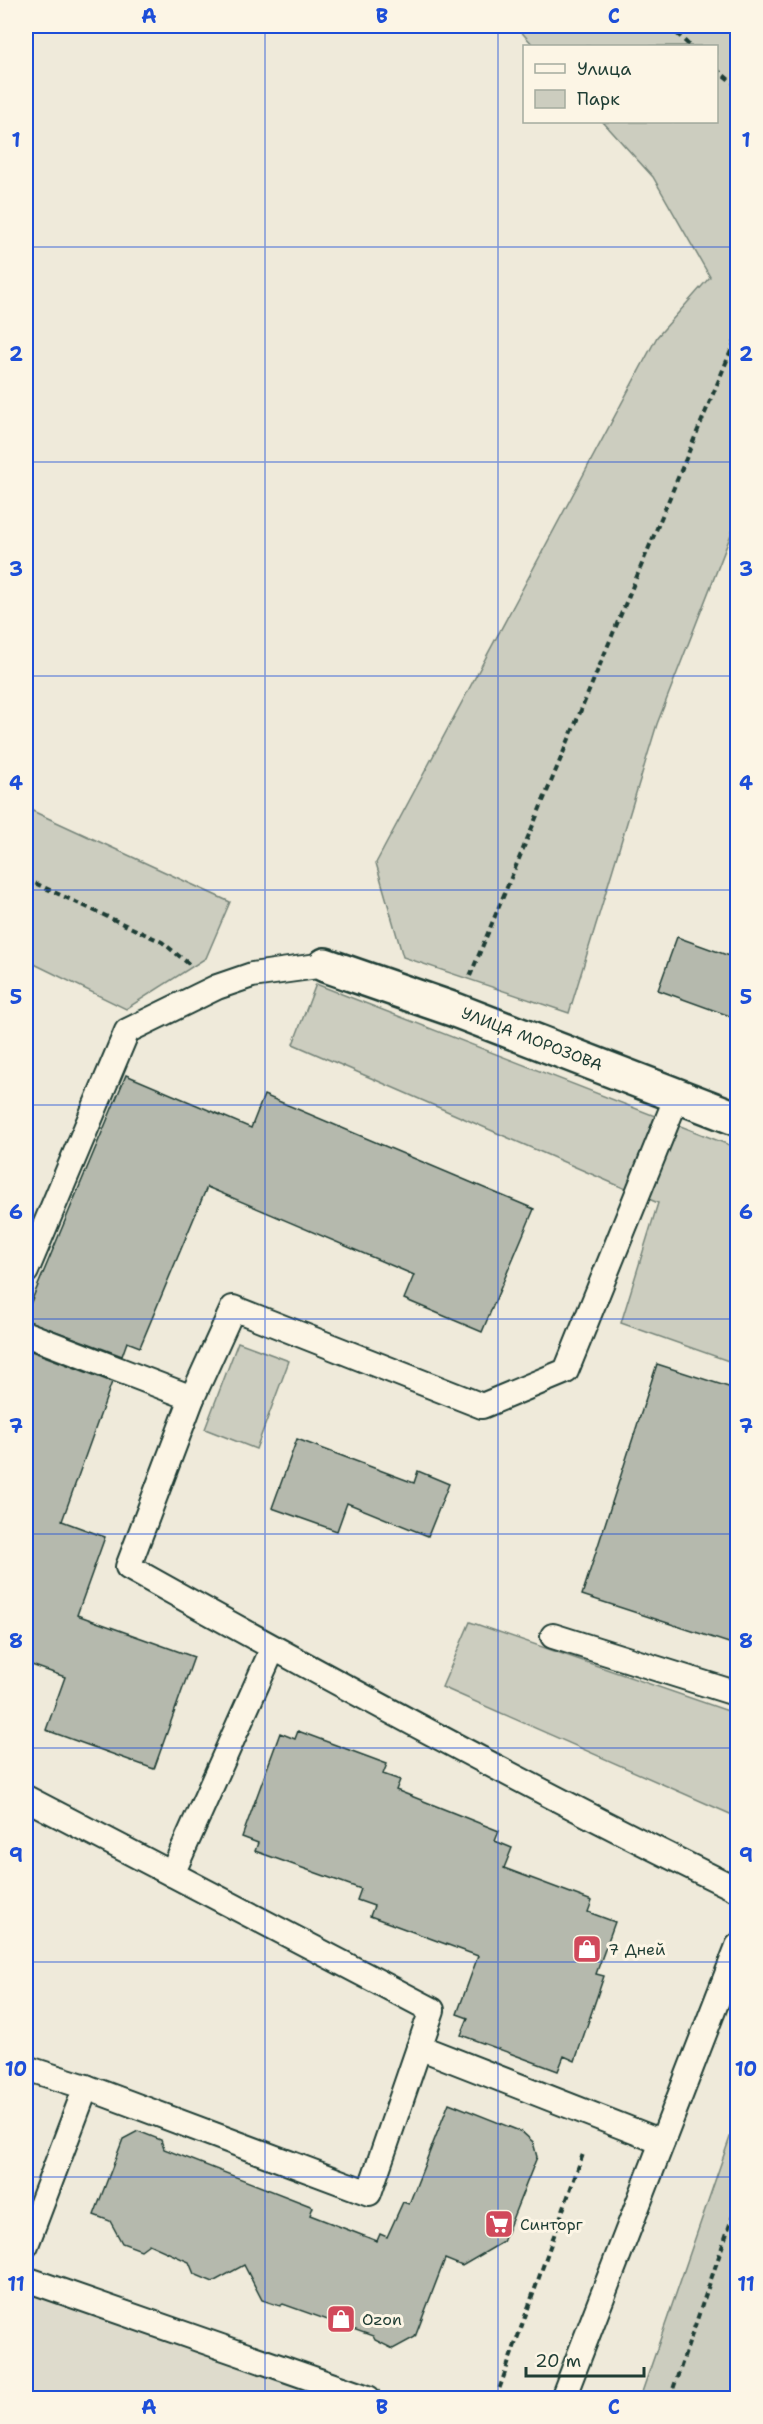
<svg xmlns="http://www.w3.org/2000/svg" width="763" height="2424" font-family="'Shantell Sans',sans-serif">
	<rect width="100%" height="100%" fill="#efeada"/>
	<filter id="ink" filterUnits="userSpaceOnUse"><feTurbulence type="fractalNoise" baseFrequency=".0167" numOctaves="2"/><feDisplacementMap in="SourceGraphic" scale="12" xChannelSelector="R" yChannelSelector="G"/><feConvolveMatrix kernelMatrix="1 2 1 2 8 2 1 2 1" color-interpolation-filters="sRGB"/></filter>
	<g filter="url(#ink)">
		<!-- built -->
		<path fill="#dedbcc" d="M26,2292L328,2398H26Z"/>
		<!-- green -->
		<g fill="#cccdbf" stroke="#76857a" stroke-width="1.5">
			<path d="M516,26H737V519L657,724L569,1013L403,957L376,863L657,337L710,277L653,177L603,122H716V46H534Z"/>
			<path d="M26,808L230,902L206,958L126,1009L26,960Z"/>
			<path d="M316,984L737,1148V1364L621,1323L658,1203L293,1044Z"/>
			<path d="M238,1342L289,1361L256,1449L205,1429Z"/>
			<path d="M470,1622L737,1714V1817L442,1687Z"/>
			<path d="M737,2117V2398H640Z"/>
		</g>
		<!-- building -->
		<g fill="#b5b9ad" stroke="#1f3d34" stroke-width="1.5">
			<path d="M677,937L738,959V1019L658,990Z"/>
			<path d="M126,1075L251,1128L264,1095L534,1209L482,1332L404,1299L414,1275L207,1187L140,1347L127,1342L122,1356L26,1320V1314Z"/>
			<path d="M26,1349L112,1382L62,1521L105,1537L77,1615L194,1657L154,1769L46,1730L65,1677L26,1663Z"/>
			<path d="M657,1364L738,1390V1646L582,1595Z"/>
			<path d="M297,1439L414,1483L418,1471L449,1484L428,1536L347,1503L337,1531L272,1508Z"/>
			<path d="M298,1731L387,1764L383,1774L400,1780L396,1790L499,1831L495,1841L512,1848L504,1868L592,1901L588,1912L615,1922L596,1974L604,1976L575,2061L564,2056L558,2071L461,2035L468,2018L457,2014L478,1956L370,1916L374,1906L357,1900L361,1889L255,1851L258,1843L242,1837L280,1733L295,1739Z"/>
			<path d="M449,2103L522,2132L533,2142L537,2157L503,2242L462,2266L445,2259L415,2337L393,2349L375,2340L373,2336L283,2304L280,2306L262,2300L244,2265L213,2282L194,2274L189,2262L149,2244L141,2250L122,2243L110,2221L94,2215L123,2139L138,2131L161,2140L164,2149L313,2207L310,2215L377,2241L380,2234L387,2237L403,2202L409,2204Z"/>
		</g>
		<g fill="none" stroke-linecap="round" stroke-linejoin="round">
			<!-- lane casing -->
			<g stroke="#1f3d34" stroke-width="28">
				<g id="lane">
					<path d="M26,1271L127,1031L217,987L252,975L325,965"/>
					<path d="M26,1334L192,1398L128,1567C328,1679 531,1789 738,1890"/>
					<path d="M192,1398L233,1308L482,1406L566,1371L678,1094"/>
					<path d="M553,1636L738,1694"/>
					<path d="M26,1798L172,1874"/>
					<path d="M419,2047L662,2142"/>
					<path d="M26,2068L86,2087"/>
					<path d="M26,2245L86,2087L369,2193L432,2010L172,1874L273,1648"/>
					<path d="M26,2279L368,2398"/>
					<path d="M563,2398L738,1946"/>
				</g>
			</g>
			<!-- street casing -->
			<g stroke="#1f3d34" stroke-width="38">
				<path id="street" d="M325,965L455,1010L738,1119"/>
			</g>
			<!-- path -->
			<g stroke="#1f3d34" stroke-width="4" stroke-dasharray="6 4.5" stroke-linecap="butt">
				<path d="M669,26L690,46"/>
				<path d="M716,69L738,87"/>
				<path d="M26,879L162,942L189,964"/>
				<path d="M470,976L738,334"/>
				<path d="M496,2398L583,2154"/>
				<path d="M670,2398L738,2201"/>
			</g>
			<!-- lane -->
			<use href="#lane" stroke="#fcf5e5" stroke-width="24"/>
			<!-- street -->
			<use href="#street" stroke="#fcf5e5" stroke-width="33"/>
		</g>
	</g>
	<!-- grid -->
	<path fill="none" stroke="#1d4ed8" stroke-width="1.5" stroke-opacity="0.55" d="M265,26V2398M498,26V2398M26,247H738M26,462H738M26,676H738M26,890H738M26,1105H738M26,1319H738M26,1534H738M26,1748H738M26,1962H738M26,2177H738"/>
	<!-- icons -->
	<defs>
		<g id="shop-square" transform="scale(1.5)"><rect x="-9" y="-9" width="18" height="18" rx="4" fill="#d1495b" stroke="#fcf5e5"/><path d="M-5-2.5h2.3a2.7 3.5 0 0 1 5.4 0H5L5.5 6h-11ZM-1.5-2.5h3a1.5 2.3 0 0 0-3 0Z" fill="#fff"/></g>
		<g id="supermarket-square" transform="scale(1.5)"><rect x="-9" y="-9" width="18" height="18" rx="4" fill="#d1495b" stroke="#fcf5e5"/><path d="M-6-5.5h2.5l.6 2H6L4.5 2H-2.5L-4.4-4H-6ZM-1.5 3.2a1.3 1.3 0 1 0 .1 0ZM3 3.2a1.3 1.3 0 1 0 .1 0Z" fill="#fff"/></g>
	</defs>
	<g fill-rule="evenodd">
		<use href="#shop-square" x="587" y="1949"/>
		<use href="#supermarket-square" x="499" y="2224"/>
		<use href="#shop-square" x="341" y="2319"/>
	</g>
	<g text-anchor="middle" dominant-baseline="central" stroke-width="6" stroke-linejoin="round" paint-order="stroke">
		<!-- street labels -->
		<g font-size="16" fill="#1f3d34" stroke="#fcf5e5">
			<text transform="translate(532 1039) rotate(21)">УЛИЦА МОРОЗОВА</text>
		</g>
		<!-- poi labels -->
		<g font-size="16" fill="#1f3d34" stroke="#fcf5e5" text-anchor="start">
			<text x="608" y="1949">7 Дней</text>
			<text x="520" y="2224">Синторг</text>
			<text x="362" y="2319">Ozon</text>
		</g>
	</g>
	<!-- margin -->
	<rect width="763" height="2424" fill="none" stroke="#fcf5e5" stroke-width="66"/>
	<!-- legend -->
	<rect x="523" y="45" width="195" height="78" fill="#fcf5e5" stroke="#a4ab9e" stroke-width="1.5"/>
	<rect x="535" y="64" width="30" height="9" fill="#fcf5e5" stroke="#a4ab9e" stroke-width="1.5"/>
	<text x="577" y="75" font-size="18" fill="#1f3d34">Улица</text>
	<rect x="535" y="90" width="30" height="18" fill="#cccdbf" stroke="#a4ab9e" stroke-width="1.5"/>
	<text x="577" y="105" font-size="18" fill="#1f3d34">Парк</text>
	<!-- scale -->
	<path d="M526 2367v9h118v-9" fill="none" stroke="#1f3d34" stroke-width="3"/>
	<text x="535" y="2367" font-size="18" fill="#1f3d34" stroke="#fcf5e5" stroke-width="4.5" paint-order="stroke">20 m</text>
	<rect x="33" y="33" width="697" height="2358" fill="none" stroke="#1d4ed8" stroke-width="2"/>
	<g font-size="20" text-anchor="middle" font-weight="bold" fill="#1d4ed8">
		<text x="149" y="23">A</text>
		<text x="382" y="23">B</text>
		<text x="614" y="23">C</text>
		<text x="16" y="147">1</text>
		<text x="746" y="147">1</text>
		<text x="16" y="361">2</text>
		<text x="746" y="361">2</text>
		<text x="16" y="576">3</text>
		<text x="746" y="576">3</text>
		<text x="16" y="790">4</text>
		<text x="746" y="790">4</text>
		<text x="16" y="1004">5</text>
		<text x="746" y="1004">5</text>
		<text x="16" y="1219">6</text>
		<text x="746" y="1219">6</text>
		<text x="16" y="1433">7</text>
		<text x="746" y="1433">7</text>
		<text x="16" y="1648">8</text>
		<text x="746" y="1648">8</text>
		<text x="16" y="1862">9</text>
		<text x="746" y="1862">9</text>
		<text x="16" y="2076">10</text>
		<text x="746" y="2076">10</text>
		<text x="16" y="2291">11</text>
		<text x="746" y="2291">11</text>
		<text x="149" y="2414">A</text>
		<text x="382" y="2414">B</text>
		<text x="614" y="2414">C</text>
	</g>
</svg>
